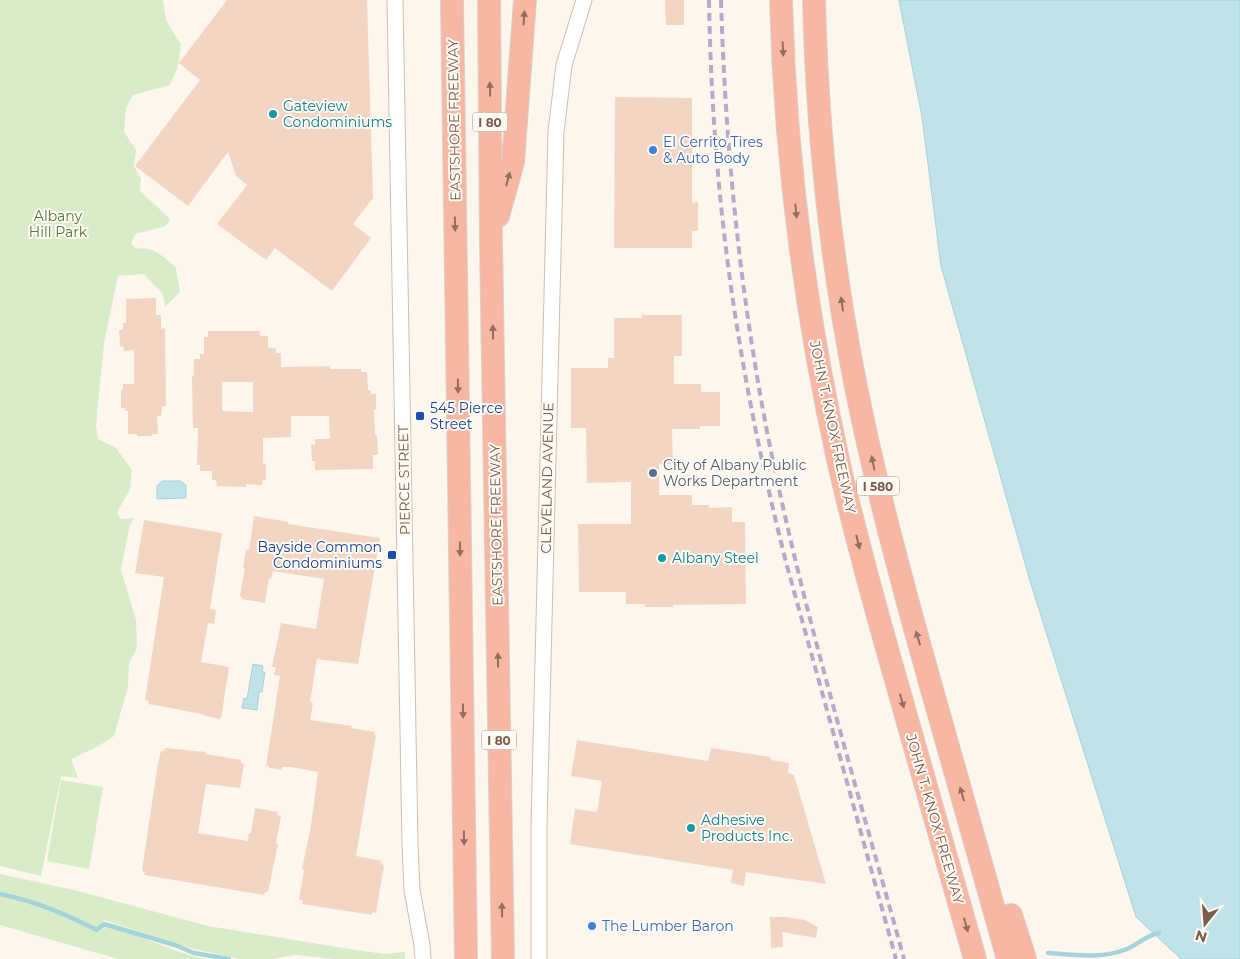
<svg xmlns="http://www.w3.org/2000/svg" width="1240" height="959" font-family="Montserrat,sans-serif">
	<rect width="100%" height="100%" fill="#fdf6ec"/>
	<!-- green -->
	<g fill="#d8ecc9">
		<path d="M0,0H163L166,20L181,45L178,66L170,85L133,95L126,108L124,132L136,150L134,166L141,179L140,191L170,219L166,226L135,234L131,244L138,249C154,246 165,258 176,268L180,292L165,307L163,294L144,274L118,276L104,343L96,426L98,439L115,447L132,470L130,489L117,512L120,519L134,518L129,528L121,570L136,620L137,648L129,664L128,687L114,736L97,747L71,759L78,778L61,776L41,876L0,866Z"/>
		<path d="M61,780L103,787L89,869L47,861Z"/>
		<path d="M0,874L78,891L208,926L337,947L384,954L405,952V959H333L296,955L272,959H239L190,948L104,920L96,931L99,932L105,927C140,933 171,953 207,959H118L0,925Z"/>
	</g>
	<!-- water -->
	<g fill="#bfe3e8" stroke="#a5d3da">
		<path d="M899,0H1240V959H1181L1136,917L1030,581L941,266L922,117Z"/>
		<path d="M162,481H180L186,485V498L157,499V486Z"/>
		<path d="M253,664L263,666L262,672H265L262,692H259L257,710L242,708L244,698L247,699Z"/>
	</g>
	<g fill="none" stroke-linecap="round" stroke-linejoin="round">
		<!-- stream -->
		<g stroke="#a5d3da" stroke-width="4.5">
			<path d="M0,894C37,902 63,913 97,930L104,924L175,945L194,953L229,959"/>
			<path d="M1048,953C1075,955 1102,959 1127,949C1138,944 1147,935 1159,933"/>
		</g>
	</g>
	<!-- building -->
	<g fill="#f3d5c3" fill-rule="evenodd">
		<path d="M227,0H367L373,198L353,224L371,238L332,291L275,248L266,260L217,224L247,185L236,176L228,152L188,206L135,166L200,80L179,63Z"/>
		<path d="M665,0H684V25H666Z"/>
		<path d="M615,97L692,98V203L698,202V231H692V248H614Z"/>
		<path d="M156,298V315H161V329L165,328L166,406H162L161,416H157L158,434H152V436H137V434H128V411H125V408H121V390H123V384H134V350L124,351L123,346L120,347L119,330H123V323H126V299Z"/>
		<path d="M642,315H682V356H674V384H701V392H720V426H700V429H672L673,464H659V495H692V505H709V508L732,507V522H745L746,604L673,605V607H645V604H626V592H579L578,524H631V482L587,483L586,428H571V368H608V358H614V318H642Z"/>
		<path d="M208,331H260V336H268V348H276V353H281V367L330,366V369H361V372H367L368,390H371V394H376V409H374L375,435H377L378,455H373V469L315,470V461H312L311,444L315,445V439H330L329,416H291V437L263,438V463L266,464V480H262V485L246,484V487L217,486L216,480H212V471H200V465H197L198,428H193L192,376H194V359H200V354H204V337H208ZM222,382H253V412L222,411Z"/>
		<path d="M254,516L288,522V524L380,538L358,664L317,659L310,702L313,703L310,720L352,726L351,728L375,732L374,735H376L356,856L382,861L381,864L384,865L376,913L373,912L372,915L302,904L303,900H299L304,870L302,869L311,826L318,772L291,767H282V770L269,768V766H266L280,676L274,675L276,667H272L281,623L316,629L324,579L273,571L271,579L269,578L265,603L242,599V597L240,596L245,568H243L246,549L249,550Z"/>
		<path d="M144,520L222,533L210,609L216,610L214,624L208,623L201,662L229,667L221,719L205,716V715L171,708L148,704L149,701L145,700L164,577L135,573Z"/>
		<path d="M577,740L708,761L711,748L771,757V760L789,763L788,773L794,775L826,884L746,872L744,886L731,883L733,870L570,844L575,809L597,812L602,781L571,776Z"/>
		<path d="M165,748L206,752V754L241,760V763L244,764L240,788L206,784L198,833L248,841L249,833H251L255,808L278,812L277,815L281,816L276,843L278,844L268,892H265L264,895L144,875L145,872L142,871L145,850L158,763L161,751H164Z"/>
		<path d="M770,917H786L805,920L818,927L816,938L782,932L783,947L771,948Z"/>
	</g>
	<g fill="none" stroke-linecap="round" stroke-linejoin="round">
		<!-- minor casing -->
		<g stroke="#d1beb0" stroke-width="17">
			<g id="minor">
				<path d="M395,0L410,844L412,890L422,945L423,959"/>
				<path d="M539,959V826L556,132L564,65L584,0"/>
			</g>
		</g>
		<!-- highway casing -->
		<g stroke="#dad1cd" stroke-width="24">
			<g id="highway">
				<path d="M452,0L466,959"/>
				<path d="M489,0L491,243L503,959"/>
				<path d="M781,0C785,156 805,312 839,464C857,543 879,621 901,698C926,785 951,872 975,959"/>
				<path d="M814,0C817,126 830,253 854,377C874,479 901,579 929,679C955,772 982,866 1008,959"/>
				<path d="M498,216L513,162L525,0"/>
				<path d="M1011,915L1025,959"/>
			</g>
		</g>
		<!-- minor -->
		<use href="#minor" stroke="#fff" stroke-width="15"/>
		<!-- highway -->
		<use href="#highway" stroke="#f7b7a3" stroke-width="22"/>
		<!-- rail -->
		<g stroke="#b9a8c9" stroke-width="4" stroke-dasharray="8 5" stroke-linecap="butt">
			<path d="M709,0C711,118 721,235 741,351C753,423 769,495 787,566L896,959"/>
			<path d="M721,0C726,171 745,341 783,507C817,659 863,809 904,959"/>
		</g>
	</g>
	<!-- one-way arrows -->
	<defs><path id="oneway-solid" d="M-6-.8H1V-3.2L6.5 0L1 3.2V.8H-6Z" transform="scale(1.25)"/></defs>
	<g fill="#936e5e">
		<use href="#oneway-solid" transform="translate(524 18) rotate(-86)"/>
		<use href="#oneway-solid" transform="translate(783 49) rotate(87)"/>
		<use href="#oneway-solid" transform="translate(490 89) rotate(-91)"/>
		<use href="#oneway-solid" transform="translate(508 179) rotate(-75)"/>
		<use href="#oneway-solid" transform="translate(796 211) rotate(84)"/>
		<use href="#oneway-solid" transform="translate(455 224) rotate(89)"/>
		<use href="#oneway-solid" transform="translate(842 304) rotate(-98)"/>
		<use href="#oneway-solid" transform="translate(493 332) rotate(-91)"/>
		<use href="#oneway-solid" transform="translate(458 386) rotate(89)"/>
		<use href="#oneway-solid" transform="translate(873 463) rotate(-102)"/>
		<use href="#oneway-solid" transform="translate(858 542) rotate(76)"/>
		<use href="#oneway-solid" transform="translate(460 549) rotate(89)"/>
		<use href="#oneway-solid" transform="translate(918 638) rotate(-106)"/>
		<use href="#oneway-solid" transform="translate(498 660) rotate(-91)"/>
		<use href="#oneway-solid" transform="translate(902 701) rotate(74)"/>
		<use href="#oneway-solid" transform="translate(463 711) rotate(89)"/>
		<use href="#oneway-solid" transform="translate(962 794) rotate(-106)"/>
		<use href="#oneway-solid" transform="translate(464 838) rotate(89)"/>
		<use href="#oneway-solid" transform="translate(502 910) rotate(-91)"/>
		<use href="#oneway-solid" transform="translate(966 925) rotate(74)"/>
	</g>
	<!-- markers -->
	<g fill="#0f9aa8" stroke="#fffaf3" stroke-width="2">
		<circle cx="273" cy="114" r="5"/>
		<circle cx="662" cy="558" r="5"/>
		<circle cx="691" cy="828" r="5"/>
	</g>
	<g fill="#3f7fe0" stroke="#fffaf3" stroke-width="2">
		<circle cx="653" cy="150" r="5"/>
		<circle cx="592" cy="926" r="5"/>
	</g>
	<g fill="#1a4fb4" stroke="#fffaf3" stroke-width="2">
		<rect x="415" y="411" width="10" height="10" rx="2.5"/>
		<rect x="387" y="550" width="10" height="10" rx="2.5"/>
	</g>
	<circle fill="#5c6f8a" stroke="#fffaf3" stroke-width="2" cx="653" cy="473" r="5"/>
	<g text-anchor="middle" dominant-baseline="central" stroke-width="4" stroke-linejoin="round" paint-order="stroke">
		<!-- shield labels -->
		<g fill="#fffaf3" stroke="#a28b7f" stroke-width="1">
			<rect x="472.5" y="112.5" width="35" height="19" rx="4"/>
			<rect x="857" y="476.5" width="42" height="19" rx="4"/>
			<rect x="481.5" y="730.5" width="35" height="19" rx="4"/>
		</g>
		<g font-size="12" font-weight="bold" fill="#7a5c4d">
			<text x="490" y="122">I 80</text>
			<text x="878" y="486">I 580</text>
			<text x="499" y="740">I 80</text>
		</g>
		<!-- culture labels -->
		<g font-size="14" fill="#0d838f" stroke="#fffaf3" text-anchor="start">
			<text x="283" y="106">Gateview<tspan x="283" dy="16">Condominiums</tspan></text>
			<text x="672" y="558">Albany Steel</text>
			<text x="701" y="820">Adhesive<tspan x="701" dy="16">Products Inc.</tspan></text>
		</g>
		<!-- street labels -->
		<g font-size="14" fill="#7a5c4d" stroke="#fffaf3">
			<text transform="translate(454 120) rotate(-91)">EASTSHORE FREEWAY</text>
			<text transform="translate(833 427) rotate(78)">JOHN T. KNOX FREEWAY</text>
			<text transform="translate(547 478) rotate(-89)">CLEVELAND AVENUE</text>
			<text transform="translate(404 480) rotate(-91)">PIERCE STREET</text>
			<text transform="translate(496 525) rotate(-91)">EASTSHORE FREEWAY</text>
			<text transform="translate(935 819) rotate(74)">JOHN T. KNOX FREEWAY</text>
		</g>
		<!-- shop labels -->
		<g font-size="14" fill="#366cbe" stroke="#fffaf3" text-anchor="start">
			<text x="663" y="142">El Cerrito Tires<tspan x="663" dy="16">&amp; Auto Body</tspan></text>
			<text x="602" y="926">The Lumber Baron</text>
		</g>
		<!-- park labels -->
		<g font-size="14" fill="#537a41" stroke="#fffaf3">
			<text x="58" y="216">Albany<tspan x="58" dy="16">Hill Park</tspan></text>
		</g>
		<!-- transit labels -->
		<g font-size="14" fill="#164399" stroke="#fffaf3" text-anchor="start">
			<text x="430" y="408">545 Pierce<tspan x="430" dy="16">Street</tspan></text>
			<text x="382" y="547" text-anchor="end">Bayside Common<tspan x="382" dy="16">Condominiums</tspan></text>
		</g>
		<!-- service labels -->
		<g font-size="14" fill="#4e5e75" stroke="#fffaf3" text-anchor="start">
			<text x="663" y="465">City of Albany Public<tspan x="663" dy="16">Works Department</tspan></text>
		</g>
	</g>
	<!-- north arrow -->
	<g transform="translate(1205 924) rotate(197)" stroke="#fffaf3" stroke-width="4" paint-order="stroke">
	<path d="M0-4L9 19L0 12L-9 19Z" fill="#7a5c4d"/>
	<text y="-8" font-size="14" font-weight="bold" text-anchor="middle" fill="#7a5c4d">N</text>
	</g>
</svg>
